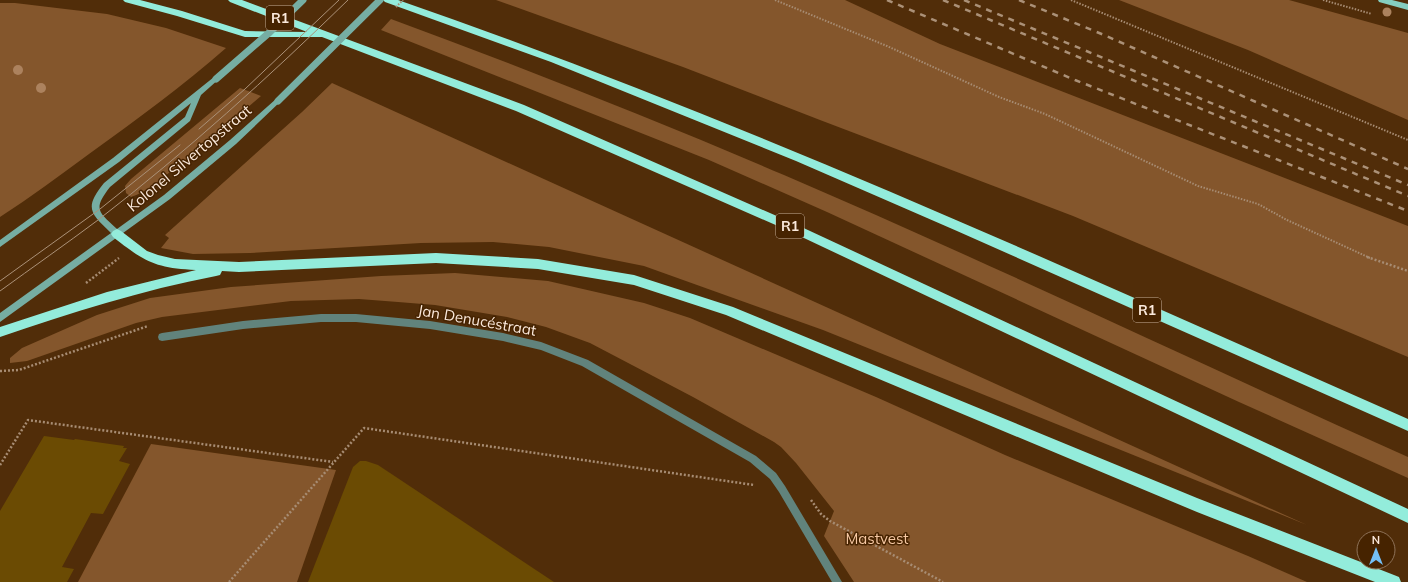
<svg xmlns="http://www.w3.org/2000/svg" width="1408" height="582" font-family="Mulish,sans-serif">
	<rect width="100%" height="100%" fill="#512d09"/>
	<!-- green -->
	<g fill="#84562c">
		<path d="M496,0H845L940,44L1408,226V357L1073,216L820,120L683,67Z"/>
		<path d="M1119,0H1289L1408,33V120L1248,50Z"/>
		<path d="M0,3H15L107,14L166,28L226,48C183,86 136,120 89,154C60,175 31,197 0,217Z"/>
		<path d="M391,19C524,68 655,120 784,175C994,265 1200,364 1408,457V478L1239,402L827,212L709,160L381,30Z"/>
		<path d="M332,83L1307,525L823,330L644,266L549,247L493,242L421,243L250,253L193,254L161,248L169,238L165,235L302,112Z"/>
		<path d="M240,88L261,96C232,121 204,146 174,169C161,179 147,192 131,197L126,193L125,186L131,179Z"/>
		<path d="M455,273L548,281L644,303L690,318L876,397L1005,455L1248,556L1307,582H854L824,536L834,511L796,463L781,447L774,442L693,397L590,343L546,327L507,317L435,305L398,302L359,299L291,301L162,317L136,323L27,361L10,363V358L22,348L97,315L150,298L231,287L381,276Z"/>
		<path d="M151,444L336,470L297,582H78Z"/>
	</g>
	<!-- building -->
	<g fill="#6b4b03">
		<path d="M44,436L74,440L75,439L124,446L123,448H127L119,461L130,464L103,514L91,513L62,567L74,569L67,582H0V511Z"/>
		<path d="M360,461H366L378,465L554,582H308L353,467Z"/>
	</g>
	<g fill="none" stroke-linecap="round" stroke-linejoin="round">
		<!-- path-far1 -->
		<g stroke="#a78c73" stroke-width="2" stroke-dasharray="1.5 1.5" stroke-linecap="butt">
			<path d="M775,0L887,46L999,97L1045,114L1198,186L1258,204L1287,220L1370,258"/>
			<path d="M1071,0L1408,140"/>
			<path d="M1323,0L1372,14"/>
		</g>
		<!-- path -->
		<g stroke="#a78c73" stroke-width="2.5" stroke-dasharray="2 2" stroke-linecap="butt">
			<path d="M1367,257L1408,271"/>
			<path d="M86,283L119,258"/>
			<path d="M0,371L19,370L148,326"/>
			<path d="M0,465L28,420L333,462"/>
			<path d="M811,500L821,514L830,521L943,582"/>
			<path d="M229,582L364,428L754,485"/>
		</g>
		<!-- lane -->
		<path fill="#61837c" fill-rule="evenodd" d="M321,314H356L430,321L503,333L541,342L588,360L756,456L776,473L785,486L842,582H832L779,492L770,479L750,462L582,366L541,350L503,341L430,329L356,322H321L243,329L162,341L159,340L158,337L159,334L162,333L243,321Z"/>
		<!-- secondary -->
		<path fill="#76aea3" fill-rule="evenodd" d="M214,77H216L219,79L201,95L190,121L110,187C92,210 99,212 117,229L164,195L230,140L276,99H278L281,101L236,144L170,199L0,322V313L111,233C90,213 84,208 104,183L185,117L191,103L119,162L0,247V240L113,158Z"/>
		<!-- primary -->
		<path fill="#85cec0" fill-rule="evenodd" d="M1378,0H1392L1408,4V10L1379,2Z"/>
		<!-- highway -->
		<g fill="#93ecdb" fill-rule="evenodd">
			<path d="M123,0H140L182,11L245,31L307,32L230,2L228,0H242L524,105L795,224L1408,509V523L787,230L516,111L322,37H245L177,16L125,2Z"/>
			<path d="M383,0H398C743,119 1074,272 1408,419V431L957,231L796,161L551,62L385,2Z"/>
			<path d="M117,229L121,231L147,251L158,255L175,259L239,262L436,253L538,259L634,275L733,307L1197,498L1394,575L1399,577L1401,582H1375L1197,512L726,315L634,285L538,269L436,263L239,272L222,271L220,275L216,276C142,290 71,313 0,337V327L107,292L196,270C155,268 145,262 113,237L111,234L113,231Z"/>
		</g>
		<!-- tram -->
		<g stroke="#ab9178" stroke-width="1">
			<path d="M199,129L245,89L339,0"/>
			<path d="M0,281L100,209L180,145"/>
			<path d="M0,291C33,267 66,244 98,220C186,152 269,77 348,0"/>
		</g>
		<!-- rail -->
		<g stroke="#ab9178" stroke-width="2.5" stroke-dasharray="6 6" stroke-linecap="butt">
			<path d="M887,0L1075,80L1408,211"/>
			<path d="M943,0L1408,196"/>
			<path d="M964,0L1408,185"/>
			<path d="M1019,0L1104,35L1408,169"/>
		</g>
		<!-- path-bridge -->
		<path stroke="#a78c73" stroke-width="2" stroke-dasharray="1.5 1.5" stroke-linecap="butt" d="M396,7L403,0"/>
		<!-- secondary-bridge -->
		<g stroke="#76aea3" stroke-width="7">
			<path d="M216,79L270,32L303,0"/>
			<path d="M278,101L380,0"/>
		</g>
	</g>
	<!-- trees -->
	<g fill="#ac825e">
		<circle cx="1387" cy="12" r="4.5"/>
		<circle cx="18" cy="70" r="5"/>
		<circle cx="41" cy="88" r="5"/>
	</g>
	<g text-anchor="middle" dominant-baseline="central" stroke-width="3" stroke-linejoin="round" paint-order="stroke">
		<!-- shield labels -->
		<g fill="#462300" stroke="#c5ae99" stroke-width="1">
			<rect x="266" y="6" width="28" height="24" rx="3"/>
			<rect x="776" y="214" width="28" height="24" rx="3"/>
			<rect x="1133" y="298" width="28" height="24" rx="3"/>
		</g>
		<g font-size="14" font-weight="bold" fill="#fbe9db">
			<text x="280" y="18">R1</text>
			<text x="790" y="226">R1</text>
			<text x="1147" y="310">R1</text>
		</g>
		<!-- street labels -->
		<g font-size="15" fill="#fbe9db" stroke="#462300">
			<text transform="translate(189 158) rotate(-40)">Kolonel Silvertopstraat</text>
			<text transform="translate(477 320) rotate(10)">Jan Denucéstraat</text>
		</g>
		<!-- park labels -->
		<g font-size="15" fill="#f6c8a3" stroke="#462300">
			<text x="877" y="538">Mastvest</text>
		</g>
	</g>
	<!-- north arrow -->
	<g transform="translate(1376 550)"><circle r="19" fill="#462300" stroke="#8e7258"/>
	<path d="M0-3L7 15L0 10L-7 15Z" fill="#74c0f6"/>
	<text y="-6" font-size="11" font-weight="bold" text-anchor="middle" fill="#fbe9db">N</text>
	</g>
</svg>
